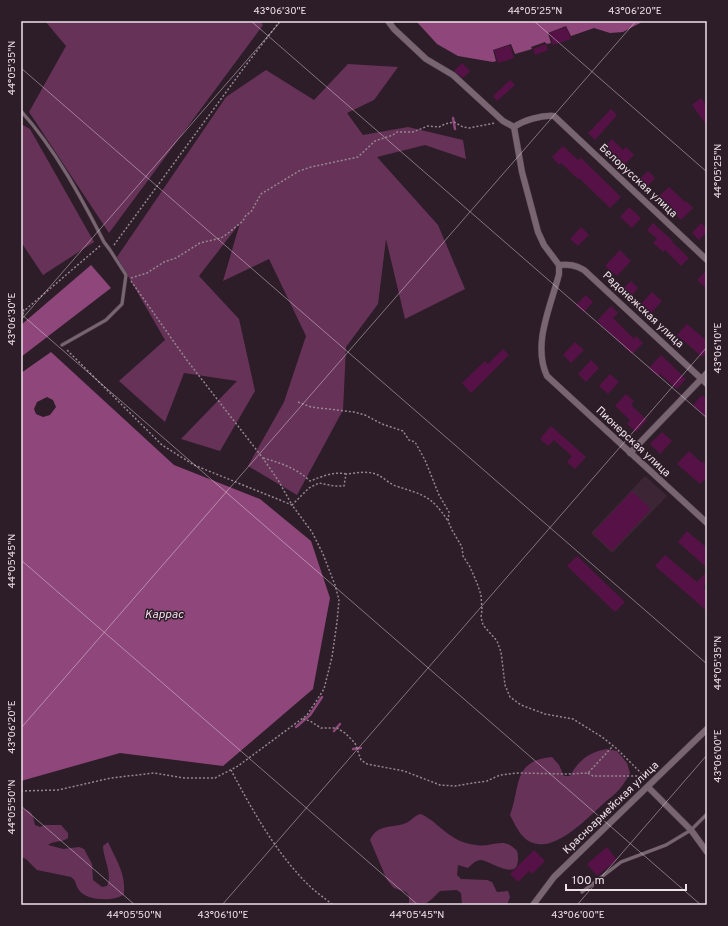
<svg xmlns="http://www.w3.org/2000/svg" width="728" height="926" font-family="Overpass,sans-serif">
	<rect width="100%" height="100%" fill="#2d1d28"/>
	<!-- built -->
	<path fill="#3c2635" d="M645,476L667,496L612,553L591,533Z"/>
	<!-- green -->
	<g fill="#673258">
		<path d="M45,21H260L263,25L109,233L29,112L66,46Z"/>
		<path d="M348,64L398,67L374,100L347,113L363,135L408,127L463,140L466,159L425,145L377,157L438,225L465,289L405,319L386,239L378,304L346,347L343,410L297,495L248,466L284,402L306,336L269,259L223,281L240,223L199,276L239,319L255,391L220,451L181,439L237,381L184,373L165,422L119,381L165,340L117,257L226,97L266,70L314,100Z"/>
		<path d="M21,124L30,129L94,242L43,275L21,242Z"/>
		<path d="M607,749L617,751L627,763L630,773C628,777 625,782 622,786C618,792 610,798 604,803C590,816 559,848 538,844C522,842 517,828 510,815C521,786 512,761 552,757L559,765L564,776H570C578,761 589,752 607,749Z"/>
		<path d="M24,809C33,811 33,817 35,825L40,827L45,825H61L68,833V838C62,843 54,840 48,845L63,849L79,847L84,849L92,864L93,880L102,887L107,886C113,874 103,858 103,846L108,842C116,860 126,873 124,894C115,902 86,901 79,890C75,885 77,881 71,877L37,870L26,859L21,857V810Z"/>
		<path d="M421,814C434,820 441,830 453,837C460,842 468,844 476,845C490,848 502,837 514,848C518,851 518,854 518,859C518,882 490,861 481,860C476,860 472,864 468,868L458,865L457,875L461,879L487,880L492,882L497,892L508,891L510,897L507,905H465L462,904L461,893L457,890L440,891C427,904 427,905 409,905V896L406,892L394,888L387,880L370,840C378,822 396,829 408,822C413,819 415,815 421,814Z"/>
	</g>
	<!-- water -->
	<g fill="#8f477b" fill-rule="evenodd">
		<path d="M416,21H644L623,32L610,33L594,28L571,36L566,26L548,33L551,43L547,44L545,42L531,47L532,49L515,54L511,44L493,50L496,61L493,62L458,56L437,44Z"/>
		<path d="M91,265L111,288L21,357V325Z"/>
		<path d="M51,352L174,465L260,499L311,541L330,598L313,689L223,766L120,753L21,781V373ZM47,397L53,400L56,407L50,415L43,417L36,414L34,409L37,402Z"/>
	</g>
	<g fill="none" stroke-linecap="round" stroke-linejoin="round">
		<!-- stream -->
		<g stroke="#8f477b" stroke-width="2.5">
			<path d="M453,118L455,129"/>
			<path d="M296,727L310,715L322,697"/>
			<path d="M334,731L340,724"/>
			<path d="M353,749L361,748"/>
		</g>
	</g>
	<!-- building -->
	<g fill="#561246">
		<path d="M566,27L571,39L553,45L549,33Z"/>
		<path d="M546,44L548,50L535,55L533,49Z"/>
		<path d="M510,45L514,58L498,63L494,50Z"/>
		<path d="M462,63L470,71L463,78L454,71Z"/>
		<path d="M510,80L515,85L497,101L493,96Z"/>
		<path d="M701,98L707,106V126L692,105Z"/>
		<path d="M611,109L617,115L595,140L588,133Z"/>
		<path d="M612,139L623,150L626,147L634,155L624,165L613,155L611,157L603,149Z"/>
		<path d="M563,146L578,160L581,158L621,197L610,208L579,178L578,179L561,163L559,165L552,157Z"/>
		<path d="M648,171L655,178L648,186L640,179Z"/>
		<path d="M669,187L685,202L686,201L693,208L681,220L658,197Z"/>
		<path d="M629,207L641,218L632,228L620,217Z"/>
		<path d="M653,223L673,241L672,242L689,258L681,266L665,250L663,252L653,243L657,239L647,230Z"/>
		<path d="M701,223L707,229V232L699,240L692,233Z"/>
		<path d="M581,227L589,235L578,246L570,239Z"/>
		<path d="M620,250L631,261L617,276L605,266Z"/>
		<path d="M707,270V289L697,280Z"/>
		<path d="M631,281L638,288L630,298L622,290Z"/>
		<path d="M652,292L662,301L651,313L641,304Z"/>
		<path d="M586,295L593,302L584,312L576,305Z"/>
		<path d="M611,306L618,313L613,318L634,339L636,336L643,343L632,354L597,321Z"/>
		<path d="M687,324L707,341V352L702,357L677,335Z"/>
		<path d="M575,342L584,350L571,363L563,355Z"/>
		<path d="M503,349L509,355L471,393L462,383L485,361L488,364Z"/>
		<path d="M661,355L686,379L677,389L660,374L658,376L649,368Z"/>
		<path d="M591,360L599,368L586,382L578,374Z"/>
		<path d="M610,374L619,382L608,394L599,386Z"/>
		<path d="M626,394L634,401L631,405L647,420L636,432L627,424L630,420L615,406Z"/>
		<path d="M702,395L707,400V418L693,405Z"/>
		<path d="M551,426L586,457L575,469L567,462L572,456L554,440L548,446L540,439Z"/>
		<path d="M662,432L672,441L660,454L650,444Z"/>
		<path d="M689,451L702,463L703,461L707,465V477L700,484L677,464Z"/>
		<path d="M632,491L651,509L612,551L593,533Z"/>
		<path d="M687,531L707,548V568L678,542Z"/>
		<path d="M665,555L697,582L707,571V582L703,587L707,591V611L655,566Z"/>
		<path d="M577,556L625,602L615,612L567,566Z"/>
		<path d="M607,847L617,860L597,876L587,864Z"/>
		<path d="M534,850L545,861L532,874L529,871L518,882L510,874Z"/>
	</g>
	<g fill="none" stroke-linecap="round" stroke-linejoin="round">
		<!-- lane casing -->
		<g stroke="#493b45" stroke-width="4">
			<g id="lane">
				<path d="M21,111C55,149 81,197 104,242L110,250L126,275L122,304L106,320L62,345"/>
				<path d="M582,892L621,862L666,845L691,830L707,814"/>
			</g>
		</g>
		<!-- street casing -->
		<g stroke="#493b45" stroke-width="7">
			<g id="street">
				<path d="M388,21L394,29L426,59L453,75L503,121L514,127C524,120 542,115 554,116L707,260"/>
				<path d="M514,127L522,172L538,232L544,245L559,265V274C551,306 532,344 547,376L707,523"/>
				<path d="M559,265C569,264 575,265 584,270L707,384"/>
				<path d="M630,453L707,373"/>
				<path d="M648,787L691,830L707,852"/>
				<path d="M533,905L554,877L707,729"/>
			</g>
		</g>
		<!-- path -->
		<g stroke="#94878f" stroke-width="1.5" stroke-dasharray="2 2" stroke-linecap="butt">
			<path d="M114,245L243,69L280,21"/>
			<path d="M131,278L147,273L164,262L176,258L200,243L221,238L227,234L243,221L246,215L251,212L261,194L299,171L311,167L358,157L375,141L393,135L397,132H413L428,126L439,127L445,124L454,122L463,127L469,128L495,123"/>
			<path d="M131,281L186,359L262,457L278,480L292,505L309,488L319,483L334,486H344L346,474C356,473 370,470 380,476C385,479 390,484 396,486C423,495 431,495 448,521"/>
			<path d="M21,306L24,311L101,245"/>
			<path d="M21,318L24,312"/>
			<path d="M298,402L311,407L354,412L365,415L382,424L403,431L409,440L415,442L425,460L439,495L449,512L448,521L452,530L462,547L463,556L470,567L477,583L481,595L482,610L481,617L483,625L497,641L501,652L505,685L510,697L521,705L545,714L573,719L602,737L616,748L646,778"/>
			<path d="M263,458C281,463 296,468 310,481C321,477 334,471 346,474"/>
			<path d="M303,719L310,721L321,728H337L345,733L355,743L361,760L367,764L404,771L440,785L455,786L473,783L487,781L500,775L518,773L568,774L588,773L613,746"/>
			<path d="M231,770C252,810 280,860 314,890C320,895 327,900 333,905"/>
			<path d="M588,773L593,776H641"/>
			<path d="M21,791L58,790L111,778L154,773L184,778H215L238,766L307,715L315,703L324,689L332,657L337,622L339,600L335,585L323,554L312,532L292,505L194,465L162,445L66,349"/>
		</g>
		<!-- lane -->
		<use href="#lane" stroke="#796572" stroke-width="3"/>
		<!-- street -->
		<use href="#street" stroke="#796572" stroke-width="6"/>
	</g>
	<!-- ticks -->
	<path fill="none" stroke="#ede1e8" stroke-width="1" stroke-opacity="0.45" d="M251,21L707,418M534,21L707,172M21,68L707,664M21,314L701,905M21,320L281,21M21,560L418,905M21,728L636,21M21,806L135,905M222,905L707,347M577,905L707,755"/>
	<g text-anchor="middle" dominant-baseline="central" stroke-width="3" stroke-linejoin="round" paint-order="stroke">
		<!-- street labels -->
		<g font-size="11" fill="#ede1e8" stroke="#2d1d28">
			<text transform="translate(638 181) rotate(43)">Белорусская улица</text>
			<text transform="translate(643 310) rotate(43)">Радонежская улица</text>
			<text transform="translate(633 442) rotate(43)">Пионерская улица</text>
			<text transform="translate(611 808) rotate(-44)">Красноармейская улица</text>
		</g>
		<!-- water labels -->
		<g font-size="12" font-style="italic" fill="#f2ddeb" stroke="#2d1d28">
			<text x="164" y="615">Каррас</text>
		</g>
	</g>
	<!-- border -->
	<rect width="728" height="926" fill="none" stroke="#2d1d28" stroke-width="44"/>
	<!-- scale -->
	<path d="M566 884v6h120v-6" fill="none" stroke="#ede1e8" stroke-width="2"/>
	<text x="572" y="884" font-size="12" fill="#ede1e8" stroke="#2d1d28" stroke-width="3" paint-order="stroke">100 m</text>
	<rect x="22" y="22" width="684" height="882" fill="none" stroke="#ede1e8" stroke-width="1.5"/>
	<g font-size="10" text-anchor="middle" fill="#ede1e8">
		<text x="280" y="14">43°06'30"E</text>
		<text x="535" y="14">44°05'25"N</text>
		<text x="635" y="14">43°06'20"E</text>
		<text transform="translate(11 68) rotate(-90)" y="4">44°05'35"N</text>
		<text transform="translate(717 171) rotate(-90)" y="4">44°05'25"N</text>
		<text transform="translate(11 319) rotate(-90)" y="4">43°06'30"E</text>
		<text transform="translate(717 348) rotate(-90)" y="4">43°06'10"E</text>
		<text transform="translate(11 561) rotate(-90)" y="4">44°05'45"N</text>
		<text transform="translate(717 663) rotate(-90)" y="4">44°05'35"N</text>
		<text transform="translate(11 727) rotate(-90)" y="4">43°06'20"E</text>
		<text transform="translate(717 756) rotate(-90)" y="4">43°06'00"E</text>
		<text transform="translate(11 807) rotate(-90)" y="4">44°05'50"N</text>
		<text x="134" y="918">44°05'50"N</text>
		<text x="223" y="918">43°06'10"E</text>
		<text x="417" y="918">44°05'45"N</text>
		<text x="578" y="918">43°06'00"E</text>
	</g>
</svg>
